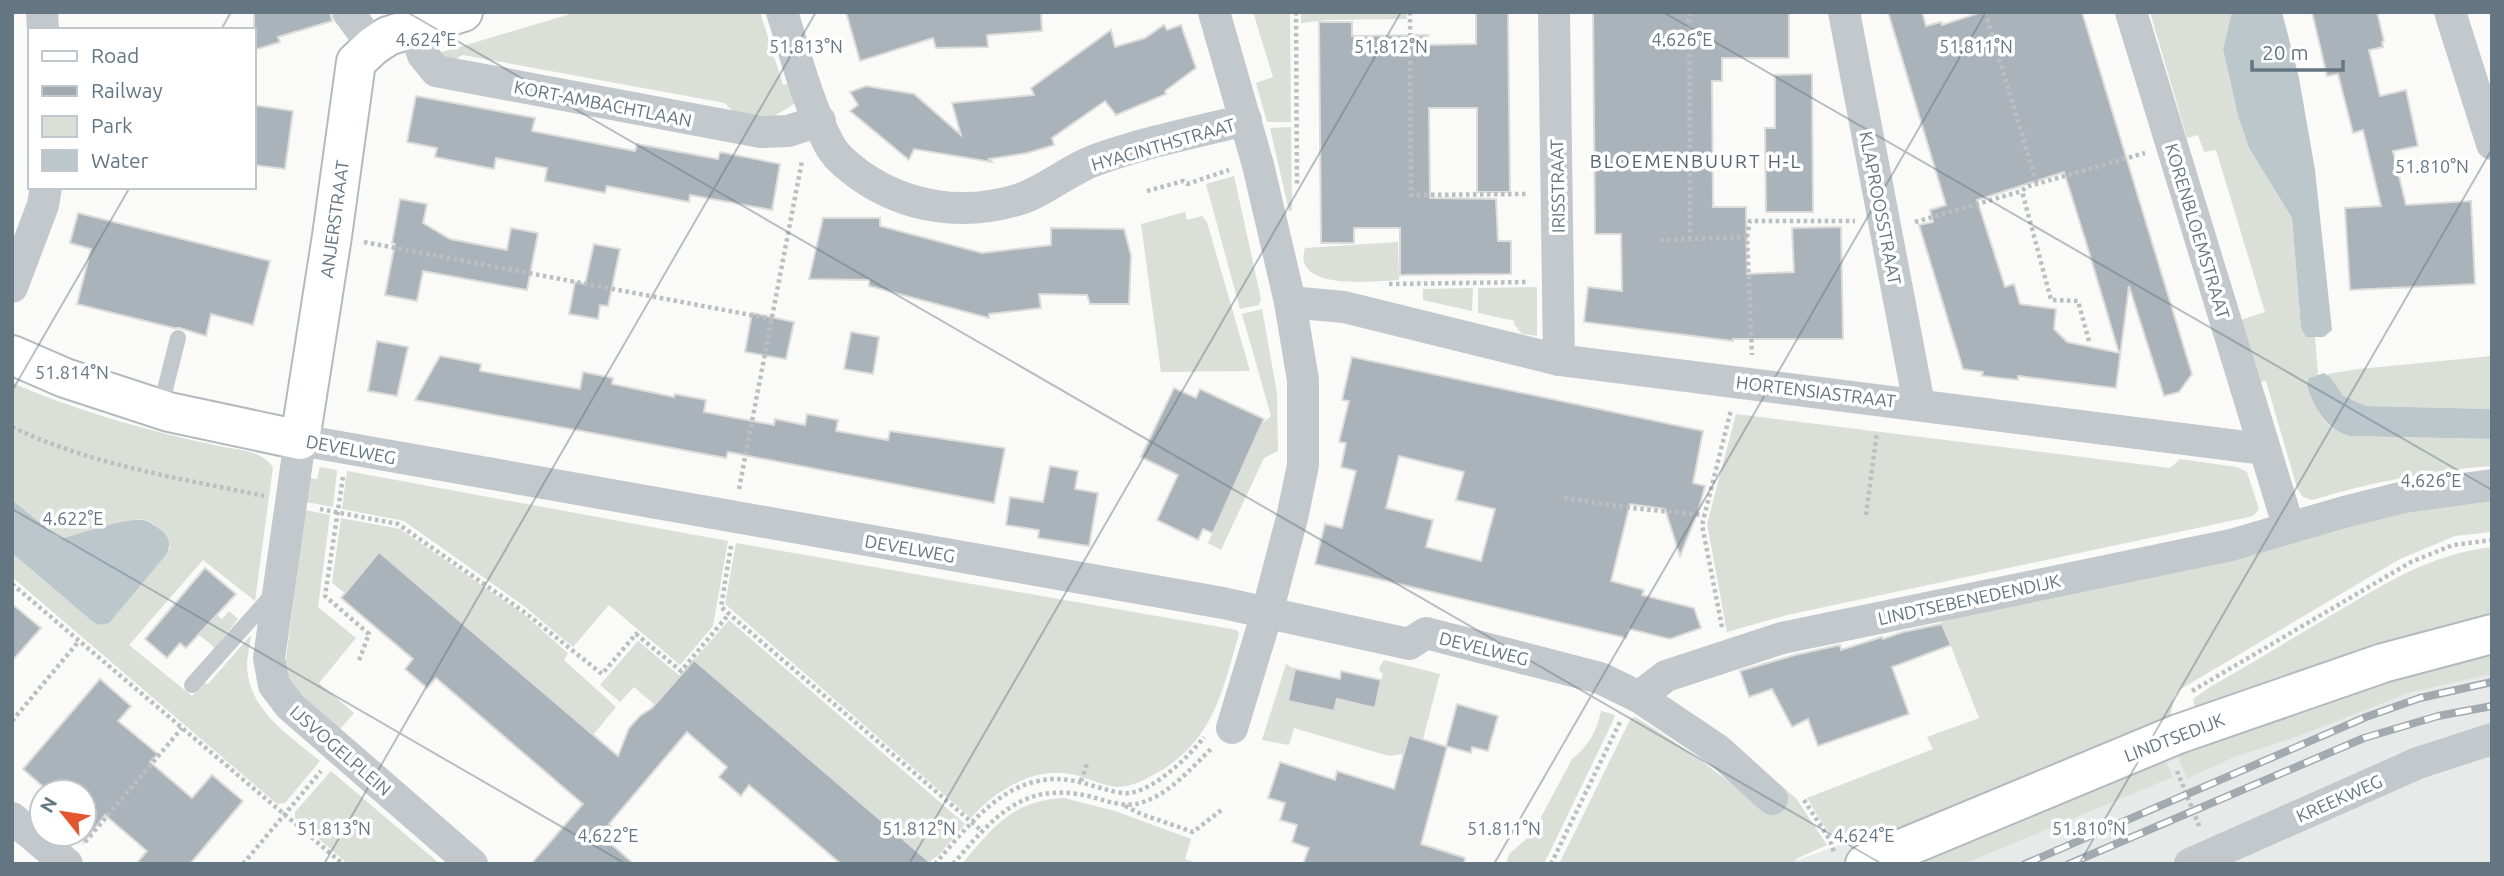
<svg xmlns="http://www.w3.org/2000/svg" width="2504" height="876" font-family="Ubuntu,sans-serif">
	<rect width="100%" height="100%" fill="#fafaf8"/>
	<!-- built -->
	<path fill="#e8e9e9" d="M2492,614V864H1786Z"/>
	<!-- green -->
	<g fill="#dadfd7">
		<path d="M577,12H760L783,85L791,83L795,100L794,104L766,121L736,115L725,103L463,55L450,62L439,53Z"/>
		<path d="M1253,12H1290L1291,122H1267L1256,83L1273,77Z"/>
		<path d="M1301,12H1406L1407,19L1327,20L1301,23Z"/>
		<path d="M2150,12H2232L2223,49L2238,116L2249,148L2292,218L2301,328L2306,337H2315L2318,375L2309,378C2315,406 2318,426 2349,436L2492,439V466C2430,470 2370,483 2312,500L2303,497L2297,488L2266,381L2258,383L2238,321L2265,312L2216,150L2204,152L2198,135L2187,138Z"/>
		<path d="M1291,127L1292,211H1289L1270,128Z"/>
		<path d="M1234,176L1261,299L1259,305L1240,309L1206,184Z"/>
		<path d="M1185,212L1187,220L1202,216L1207,222L1250,371L1161,372L1141,224Z"/>
		<path d="M1398,242L1399,280C1376,281 1291,292 1305,248Z"/>
		<path d="M1537,287V336L1522,334L1514,324L1515,321L1478,313V288Z"/>
		<path d="M1473,288L1472,311L1423,300V289Z"/>
		<path d="M1262,309L1277,393L1278,451L1264,458L1221,550L1208,543L1262,424L1271,416L1242,314Z"/>
		<path d="M2492,356V409L2366,406L2342,396L2327,374L2359,369Z"/>
		<path d="M12,383C80,412 148,431 219,446C239,450 260,450 273,467L255,601L203,560L129,645L192,696L204,683L208,684L251,635C250,644 248,653 247,662C246,709 289,735 320,761L285,803L277,804L12,577V553L93,622L100,625L109,622L166,555L170,547C164,534 155,520 139,519L62,538L58,537L12,500Z"/>
		<path d="M1736,414L2170,468L2180,459L2237,467L2247,472L2259,509L2254,515L2249,517L1787,615L1727,632L1707,524Z"/>
		<path d="M320,467L337,470L333,507L306,502L309,478L317,479Z"/>
		<path d="M347,471L728,541L713,626L680,665L609,605L573,647L524,606L404,521L342,509Z"/>
		<path d="M2492,496V532L2455,536L2400,559L2179,690L2174,696L2170,719L1863,844C1830,847 1823,823 1807,798L1933,749L1927,737L1979,718L1940,618L2353,521Z"/>
		<path d="M305,510L330,515L318,607L356,638L319,683L354,713L340,729L288,683L285,667Z"/>
		<path d="M341,518L400,529L522,613L568,653L564,660L616,707L593,735L379,553L345,593L332,583Z"/>
		<path d="M736,543L1237,630L1239,634C1223,689 1214,738 1162,770C1148,778 1133,787 1117,787C1102,786 1085,776 1070,774C1033,767 995,791 971,818L725,604Z"/>
		<path d="M2492,547V617L2195,709L2193,699L2210,687C2250,664 2290,640 2330,616C2385,584 2427,555 2492,547Z"/>
		<path d="M229,611L238,619L215,648L197,633L214,613L222,619Z"/>
		<path d="M729,620L965,824L939,855L929,862L694,660Z"/>
		<path d="M638,641L680,676L655,705L634,687L620,702L600,685Z"/>
		<path d="M2492,654V674L2411,692L2299,736L2234,757L2187,779L2178,756L2245,731L2405,676Z"/>
		<path d="M1384,660L1440,674L1423,739L1414,736L1407,741L1403,754L1389,756L1294,728L1289,745L1262,740L1286,664L1295,669L1288,700L1334,711L1337,700L1375,708L1383,673L1380,672L1379,668Z"/>
		<path d="M1601,711L1615,715L1612,723L1544,864H1506L1509,854L1532,834L1572,759C1588,747 1597,731 1601,711Z"/>
		<path d="M1635,717C1681,744 1724,777 1765,811L1784,788L1796,798L1827,845L1796,859L1794,864H1559L1631,718Z"/>
		<path d="M2166,761L2173,777L1963,864H1918Z"/>
		<path d="M331,771L440,864H348L295,818V812Z"/>
		<path d="M1064,798L1115,811L1191,839L1185,859L1199,864H962C992,828 1013,800 1064,798Z"/>
	</g>
	<!-- water -->
	<g fill="#bbc7cb">
		<path d="M2232,12H2282L2299,78L2315,170L2332,330L2324,337H2306L2301,328L2292,218L2249,148L2238,116L2223,49Z"/>
		<path d="M2324,373L2330,377L2343,396L2366,406L2492,409V439L2349,436C2324,428 2316,409 2307,386L2309,378Z"/>
		<path d="M12,500L58,537L63,538C79,534 129,517 143,520C149,521 157,527 162,531C170,539 171,545 166,555L109,623L100,625L93,622L12,553Z"/>
	</g>
	<!-- building -->
	<g fill="#aab3b9" stroke="#dcdcda" stroke-width="2" fill-rule="evenodd">
		<path d="M254,12H330L332,21L278,37L280,42L254,50Z"/>
		<path d="M846,12H1041L1042,31L987,35L988,47L936,48L933,38L860,61Z"/>
		<path d="M1476,12H1508L1510,192H1477V108H1429L1430,198L1496,199L1498,241H1511V274L1400,275V228H1354V243H1321L1319,22H1352V36L1428,35V45L1476,44Z"/>
		<path d="M1593,12H1789V58H1722V81H1712L1713,207H1746L1747,274L1794,272L1792,228L1841,227L1843,339H1733V341L1584,322L1588,287L1622,291L1621,234H1595Z"/>
		<path d="M1888,12H1922L1926,26L1941,22L1942,25L1982,12H2082L2192,374L2179,392L2164,396L2129,286L2116,388L2018,376V380L1982,376L1983,372L1963,369L1919,225L1933,222L1930,210L1946,205ZM2064,172L2086,242L2119,353L2067,342L2054,329L2056,309L2020,304L2014,284L2005,287L1977,200Z"/>
		<path d="M2312,12H2377L2384,41L2382,42L2383,47L2369,50L2380,96L2406,90L2418,146L2393,151L2406,205L2471,201L2475,284L2350,290L2345,208L2381,206L2363,130L2353,133L2338,74L2327,76Z"/>
		<path d="M1164,25L1167,30L1181,25L1196,68L1165,91L1166,94L1116,115L1105,101L1052,138L1054,145L1027,153L989,159L992,162L914,149L909,160L850,111L858,105L850,92L866,86L914,94L961,135L952,103L1034,95L1031,88L1111,30L1115,47L1145,38Z"/>
		<path d="M1812,74L1813,212H1766L1765,128H1775V75Z"/>
		<path d="M416,96L535,118L532,131L635,151L637,144L718,159L720,152L780,164L772,210L690,195L689,202L607,186L605,193L545,181L547,168L496,158L494,169L435,157L437,148L407,142Z"/>
		<path d="M254,105L293,111L285,169L254,165Z"/>
		<path d="M400,199L427,204L423,223L450,239L507,250L511,228L538,233L527,290L423,271L417,301L385,295L395,244L392,243Z"/>
		<path d="M78,213L270,261L253,325L211,314L206,336L180,328H174L77,304L91,249L70,243Z"/>
		<path d="M823,218H880V226L982,253L1051,245V228L1124,229L1131,255L1129,304H1090L1087,295L1039,294L1041,308L989,314V318L869,286V280L809,279Z"/>
		<path d="M594,244L620,249L608,306L600,305L598,319L569,314L575,282L585,284Z"/>
		<path d="M752,313L794,322L786,359L745,352Z"/>
		<path d="M851,332L879,337L873,374L844,369Z"/>
		<path d="M377,341L408,347L397,396L368,391Z"/>
		<path d="M440,356L481,364L480,371L580,389L583,372L613,378L612,384L674,397L675,394L706,400L704,412L774,425L775,419L805,425L807,414L838,420L836,431L888,440L890,431L1005,448L994,503L728,452L726,458L415,400Z"/>
		<path d="M1352,357L1703,431L1693,483L1705,486L1698,512L1680,556L1665,509L1630,504L1611,581L1644,590L1642,595L1694,608L1701,628L1670,639L1629,629L1626,638L1315,564L1325,524L1342,528L1356,471L1341,467L1346,443L1339,442L1349,401L1342,400ZM1399,456L1464,472L1456,500L1495,509L1481,561L1426,547L1433,520L1386,508Z"/>
		<path d="M1174,388L1196,398L1200,389L1264,419L1213,533L1203,529L1198,540L1157,520L1178,475L1141,457Z"/>
		<path d="M1050,466L1078,471L1075,489L1098,493L1089,546L1038,538L1039,530L1006,525L1010,497L1043,502Z"/>
		<path d="M379,552L618,756L629,728L640,716L652,708L694,660L932,864H841L749,785L741,796L719,777L727,767L687,732L609,824L611,826L603,837L634,864H531L583,804L436,678L427,688L405,669L413,659L341,598Z"/>
		<path d="M205,568L236,594L186,648L180,643L167,658L145,639Z"/>
		<path d="M12,604L41,628L12,661Z"/>
		<path d="M1942,624L1951,645L1892,667L1909,714L1818,746L1808,719L1792,727L1772,689L1749,697L1740,671L1795,655L1840,645L1841,650L1882,637L1883,639L1903,632Z"/>
		<path d="M1295,669L1340,679L1341,671L1381,680L1375,708L1337,699L1334,711L1288,701Z"/>
		<path d="M100,679L131,706L118,721L158,754L150,762L192,798L212,775L243,801L190,864H136L147,851L105,815L84,842V792H49L23,769Z"/>
		<path d="M1457,704L1498,716L1488,751L1472,747L1471,753L1446,746Z"/>
		<path d="M1409,735L1447,747L1421,844L1465,858L1464,864H1303L1309,848L1292,842L1297,825L1280,820L1285,803L1268,798L1280,762L1335,780L1337,771L1394,789Z"/>
	</g>
	<g fill="none" stroke-linecap="round" stroke-linejoin="round">
		<!-- secondary casing -->
		<g stroke="#b3babf" stroke-width="42">
			<g id="secondary">
				<path d="M12,355L65,378L169,412L300,440L332,236L356,62L373,46L388,36L463,12"/>
				<path d="M1865,864L2178,734L2383,663L2492,634"/>
			</g>
		</g>
		<!-- path -->
		<g stroke="#bbbfc2" stroke-width="4.5" stroke-dasharray="3.5 3.5" stroke-linecap="butt">
			<path d="M1296,12L1297,185"/>
			<path d="M1410,12L1411,195L1528,194"/>
			<path d="M1689,12L1690,239"/>
			<path d="M1985,12L2037,184"/>
			<path d="M1147,191L1183,181L1187,184L1229,170"/>
			<path d="M1915,222L2022,191"/>
			<path d="M1747,237L1750,221H1855"/>
			<path d="M1660,240L1747,237L1752,355"/>
			<path d="M364,242L772,319"/>
			<path d="M1389,284L1527,282"/>
			<path d="M2089,341L2078,301L2051,300L2022,191L2026,187L2145,153"/>
			<path d="M12,427C91,465 179,478 264,496"/>
			<path d="M343,477L325,596L369,634L358,663"/>
			<path d="M739,489L802,161"/>
			<path d="M1564,498L1631,508L1704,515"/>
			<path d="M320,509L398,524L523,611L602,674L636,634L681,671L729,614"/>
			<path d="M1866,515L1877,432"/>
			<path d="M731,546L721,607L982,831"/>
			<path d="M12,584L343,864"/>
			<path d="M1722,627L1702,525L1731,410"/>
			<path d="M2192,691L2411,562L2453,545L2492,540"/>
			<path d="M12,721L79,641"/>
			<path d="M2177,771L2200,828"/>
			<path d="M1081,781L1087,764"/>
			<path d="M1804,800L1830,840L1834,852"/>
			<path d="M1125,806L1141,814L1193,832L1224,808"/>
			<path d="M85,842L182,728"/>
			<path d="M243,864L321,771"/>
			<path d="M935,864C963,832 994,790 1038,781C1071,774 1092,788 1122,793C1148,797 1190,756 1204,737"/>
			<path d="M953,864C993,818 1022,781 1088,796C1105,800 1123,808 1140,803C1169,795 1191,768 1212,748"/>
			<path d="M1551,864L1621,720"/>
		</g>
		<!-- lane -->
		<g stroke="#c3c8cc" stroke-width="16">
			<path d="M160,409L178,338"/>
			<path d="M192,685L274,593"/>
		</g>
		<!-- street -->
		<g stroke="#c3c8cc" stroke-width="32">
			<path d="M42,12L43,30"/>
			<path d="M348,12L373,46"/>
			<path d="M782,12C795,53 808,104 828,142C835,157 848,166 861,176C907,208 963,216 1017,200C1044,192 1067,171 1093,161C1142,143 1195,132 1246,120"/>
			<path d="M1214,12L1258,165L1290,302L1303,380V465L1292,518L1267,613L1232,728"/>
			<path d="M1554,12L1559,360"/>
			<path d="M1844,12L1919,404"/>
			<path d="M2131,12L2289,528"/>
			<path d="M2450,12L2492,144"/>
			<path d="M414,27L423,55L436,71L761,132L788,131L820,121"/>
			<path d="M12,287L43,205L46,187"/>
			<path d="M1290,302L1344,307L1559,360L2263,449"/>
			<path d="M1639,697L1666,676L1782,638L2231,545L2344,512L2404,497L2492,485"/>
			<path d="M12,818L67,864"/>
			<path d="M472,864L290,706L274,685L269,658L300,440L1223,603L1409,644L1426,633L1600,678L1639,697L1718,750L1772,799"/>
			<path d="M2190,864L2418,763L2492,739"/>
		</g>
		<!-- secondary -->
		<use href="#secondary" stroke="#fff" stroke-width="38"/>
		<!-- rail casing -->
		<g stroke="#a2aab0" stroke-width="8">
			<g id="rail">
				<path d="M2025,864L2366,717L2420,698L2492,682"/>
				<path d="M2069,864L2364,738L2438,716L2492,706"/>
			</g>
		</g>
		<!-- rail -->
		<use href="#rail" stroke="#fff" stroke-width="5" stroke-dasharray="16" stroke-linecap="butt"/>
	</g>
	<!-- ticks -->
	<path fill="none" stroke="#657683" stroke-width="2" stroke-opacity="0.45" d="M407,12L1882,864M1663,12L2492,490M221,30L231,12M12,391L130,187M12,509L626,864M324,864L816,12M909,864L1401,12M1494,864L1986,12M2079,864L2492,149"/>
	<g text-anchor="middle" dominant-baseline="central" stroke-width="7" stroke-linejoin="round" paint-order="stroke">
		<!-- street labels -->
		<g font-size="18" fill="#657683" stroke="#fff">
			<text transform="translate(603 103) rotate(11)">KORT-AMBACHTLAAN</text>
			<text transform="translate(1163 144) rotate(-16)">HYACINTHSTRAAT</text>
			<text transform="translate(1557 186) rotate(-91)">IRISSTRAAT</text>
			<text transform="translate(1881 208) rotate(79)">KLAPROOSSTRAAT</text>
			<text transform="translate(334 219) rotate(-82)">ANJERSTRAAT</text>
			<text transform="translate(2198 231) rotate(73)">KORENBLOEMSTRAAT</text>
			<text transform="translate(1816 391) rotate(7)">HORTENSIASTRAAT</text>
			<text transform="translate(351 449) rotate(11)">DEVELWEG</text>
			<text transform="translate(910 548) rotate(10)">DEVELWEG</text>
			<text transform="translate(1969 599) rotate(-12)">LINDTSEBENEDENDIJK</text>
			<text transform="translate(1484 648) rotate(14)">DEVELWEG</text>
			<text transform="translate(2174 737) rotate(-21)">LINDTSEDIJK</text>
			<text transform="translate(341 750) rotate(41)">IJSVOGELPLEIN</text>
			<text transform="translate(2339 798) rotate(-24)">KREEKWEG</text>
		</g>
		<!-- neighbourhood labels -->
		<g font-size="19" letter-spacing="2" fill="#57646e" stroke="#fff">
			<text x="1696" y="161">BLOEMENBUURT H-L</text>
		</g>
	</g>
	<g font-size="18" text-anchor="middle" fill="#657683" stroke="#fff" stroke-width="7" stroke-linejoin="round" paint-order="stroke">
		<text x="426" y="46">4.624°E</text>
		<text x="1682" y="46">4.626°E</text>
		<text x="806" y="53">51.813°N</text>
		<text x="1391" y="53">51.812°N</text>
		<text x="1976" y="53">51.811°N</text>
		<text x="2432" y="173">51.810°N</text>
		<text x="72" y="379">51.814°N</text>
		<text x="2431" y="487">4.626°E</text>
		<text x="73" y="525">4.622°E</text>
		<text x="334" y="835">51.813°N</text>
		<text x="919" y="835">51.812°N</text>
		<text x="1504" y="835">51.811°N</text>
		<text x="2089" y="835">51.810°N</text>
		<text x="608" y="842">4.622°E</text>
		<text x="1864" y="842">4.624°E</text>
	</g>
	<!-- border -->
	<rect width="2504" height="876" fill="none" stroke="#657683" stroke-width="28"/>
	<!-- legend -->
	<rect x="28" y="28" width="228" height="161" fill="#ffffff" stroke="#c1c8cd" stroke-width="2"/>
	<rect x="42" y="51" width="35" height="10" fill="#ffffff" stroke="#c1c8cd" stroke-width="2"/>
	<text x="91" y="63" font-size="21" fill="#657683">Road</text>
	<rect x="42" y="86" width="35" height="10" fill="#a2aab0" stroke="#c1c8cd" stroke-width="2"/>
	<text x="91" y="98" font-size="21" fill="#657683">Railway</text>
	<rect x="42" y="116" width="35" height="21" fill="#dadfd7" stroke="#c1c8cd" stroke-width="2"/>
	<text x="91" y="133" font-size="21" fill="#657683">Park</text>
	<rect x="42" y="150" width="35" height="21" fill="#bbc7cb" stroke="#c1c8cd" stroke-width="2"/>
	<text x="91" y="168" font-size="21" fill="#657683">Water</text>
	<!-- north arrow -->
	<g transform="translate(63 813) rotate(300)"><circle r="33" fill="#ffffff" stroke="#c1c8cd" stroke-width="2"/>
	<path d="M0-5L12 26L0 18L-12 26Z" fill="#e4572e"/>
	<text y="-10" font-size="19" font-weight="bold" text-anchor="middle" fill="#657683">N</text>
	</g>
	<!-- scale -->
	<path d="M2252 60v10h91v-10" fill="none" stroke="#657683" stroke-width="3.5"/>
	<text x="2262" y="60" font-size="21" fill="#657683" stroke="#ffffff" stroke-width="5" paint-order="stroke">20 m</text>
</svg>
